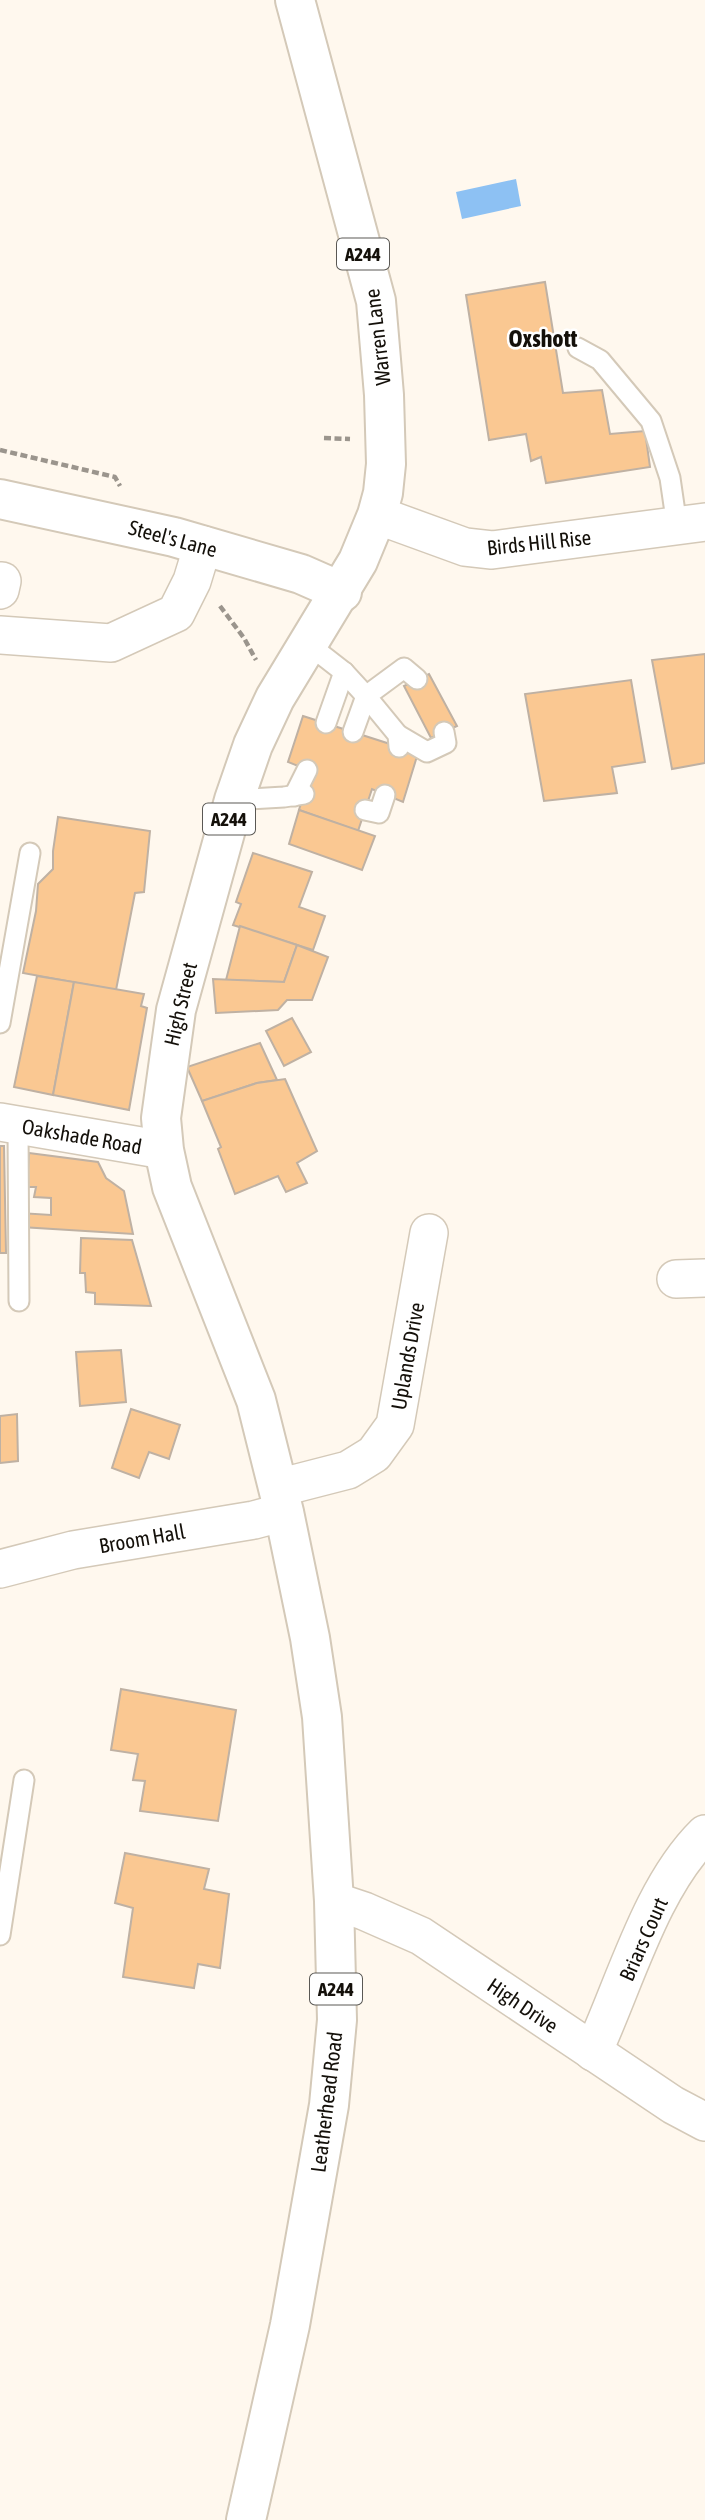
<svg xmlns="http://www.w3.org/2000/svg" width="705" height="2520" font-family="'Asap Condensed',sans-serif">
	<rect width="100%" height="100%" fill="#fff8ee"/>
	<!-- water -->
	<path fill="#8dc1f3" d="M516,179L521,206L462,219L456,192Z"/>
	<!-- building -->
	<g fill="#fac892" stroke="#bfb1a3" stroke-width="2">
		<path d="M545,282L563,393L602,390L610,434L645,431L650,467L546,483L541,457L531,461L526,434L489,440L466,295Z"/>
		<path d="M705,654V763L672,769L652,660Z"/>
		<path d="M429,674L457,726L431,738L404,686Z"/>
		<path d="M631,680L645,762L612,767L617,793L544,801L525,694Z"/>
		<path d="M303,716L418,753L403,802L372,789L358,831L299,810L311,771L288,762Z"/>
		<path d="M299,810L375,836L362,870L289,844Z"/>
		<path d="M58,817L150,831L144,892L135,893L116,990L23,973L36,911L38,884L53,869V851Z"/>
		<path d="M253,853L312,872L299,907L325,916L313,950L233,925L241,904L236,902Z"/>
		<path d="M240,926L297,945L284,982L226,980Z"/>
		<path d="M297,945L328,957L312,1000H287L278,1010L216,1013L213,979L284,982Z"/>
		<path d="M37,976L74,982L53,1095L14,1087Z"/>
		<path d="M74,982L144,994L141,1006L147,1008L129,1110L53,1095Z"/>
		<path d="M292,1018L311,1052L284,1066L266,1031Z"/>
		<path d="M260,1043L277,1080L257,1083L202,1101L187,1067Z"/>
		<path d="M285,1079L317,1151L297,1163L307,1183L286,1192L278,1176L235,1194L218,1149L221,1147L202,1101L257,1083Z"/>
		<path d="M0,1146H4L6,1253H0Z"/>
		<path d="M29,1153L98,1162L106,1178L124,1191L133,1234L21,1227L20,1213L51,1215V1198L34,1197L36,1187H27Z"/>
		<path d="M81,1238L132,1240L151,1306L95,1304V1293L86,1292L85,1273H80Z"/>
		<path d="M121,1350L126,1402L80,1406L76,1352Z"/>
		<path d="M131,1409L180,1425L169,1459L149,1452L139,1478L112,1468Z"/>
		<path d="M17,1414L18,1461L0,1463V1416Z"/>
		<path d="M121,1689L236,1710L218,1821L140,1811L145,1781L133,1780L138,1754L111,1750Z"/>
		<path d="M125,1853L209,1869L204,1889L229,1894L220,1968L198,1964L194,1988L123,1977L133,1908L115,1903Z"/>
	</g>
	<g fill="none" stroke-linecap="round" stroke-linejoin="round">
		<!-- service casing -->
		<g stroke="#d4c9b8" stroke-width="23">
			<g id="service">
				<path d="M578,348L600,360L651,421L670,478L677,526"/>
				<path d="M308,644L344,672L366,696L353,732"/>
				<path d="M326,723L344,672"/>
				<path d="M398,735L427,752L446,743L444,732"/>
				<path d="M399,747L398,735L366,696L404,668L417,679"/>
				<path d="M294,796L307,770"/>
				<path d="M234,800L284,797L304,794"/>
				<path d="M365,810L379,813L385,795"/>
				<path d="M0,1023L30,853"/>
				<path d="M18,1125L19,1301"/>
				<path d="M0,1935L24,1780"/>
			</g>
		</g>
		<!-- minor casing -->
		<g stroke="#d4c9b8" stroke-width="40">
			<g id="minor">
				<path d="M377,515L465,547L492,550L705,522"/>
				<path d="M0,590L2,581"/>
				<path d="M0,635L111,643L176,613L192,581L203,545"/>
				<path d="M0,1122L164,1150"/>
				<path d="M676,1279L705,1278"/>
				<path d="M278,1488L348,1470L374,1454L395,1425L429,1233"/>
				<path d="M0,1569L73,1550L254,1520L284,1512"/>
				<path d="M334,1901L364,1911L421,1936L673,2105L705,2122"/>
				<path d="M593,2052C625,1983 651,1887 705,1834"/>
			</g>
		</g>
		<!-- tertiary casing -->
		<g stroke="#d4c9b8" stroke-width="42">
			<path id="tertiary" d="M0,499L174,537L301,574L342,592"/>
		</g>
		<!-- primary casing -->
		<g stroke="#d4c9b8" stroke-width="42">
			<path id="primary" d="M246,2520L290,2325L329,2105L337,2020L334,1901L322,1717L310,1638L284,1512L256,1400L172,1187L164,1150L161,1118L176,1010L234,800L253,745L275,698L358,561L377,515L383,493L386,464L384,395L376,301L295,0"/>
		</g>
		<!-- path -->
		<g stroke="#9b958d" stroke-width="4.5" stroke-dasharray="7 3.5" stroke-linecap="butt">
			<path d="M324,438L350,439"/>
			<path d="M0,450L115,477L120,486"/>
			<path d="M220,606L244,638L256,660"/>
		</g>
		<!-- service -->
		<use href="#service" stroke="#fff" stroke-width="19"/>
		<!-- minor -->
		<use href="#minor" stroke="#fff" stroke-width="37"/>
		<!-- tertiary -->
		<use href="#tertiary" stroke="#fff" stroke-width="38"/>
		<!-- primary -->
		<use href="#primary" stroke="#fff" stroke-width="38"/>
	</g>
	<g text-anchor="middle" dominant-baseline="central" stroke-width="5" stroke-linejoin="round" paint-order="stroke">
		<!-- shield labels -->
		<g fill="#fff" stroke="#5a5854" stroke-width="2">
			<rect x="337" y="238.5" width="52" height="31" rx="5"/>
			<rect x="203" y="803.5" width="52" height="31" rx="5"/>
			<rect x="310" y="1973.5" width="52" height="31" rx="5"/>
		</g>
		<g font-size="19" font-weight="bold" fill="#14100a">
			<text x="363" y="254">A244</text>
			<text x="229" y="819">A244</text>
			<text x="336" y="1989">A244</text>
		</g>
		<!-- street labels -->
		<g font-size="21" fill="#14100a" stroke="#fff">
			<text transform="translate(377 337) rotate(-97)">Warren Lane</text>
			<text transform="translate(173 538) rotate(15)">Steel's Lane</text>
			<text transform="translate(539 542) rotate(-6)">Birds Hill Rise</text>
			<text transform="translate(180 1004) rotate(-77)">High Street</text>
			<text transform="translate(82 1136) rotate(10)">Oakshade Road</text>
			<text transform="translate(407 1356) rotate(-80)">Uplands Drive</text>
			<text transform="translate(142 1538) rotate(-10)">Broom Hall</text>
			<text transform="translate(643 1939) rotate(-66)">Briars Court</text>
			<text transform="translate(523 2005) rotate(34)">High Drive</text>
			<text transform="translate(326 2102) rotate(-83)">Leatherhead Road</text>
		</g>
		<!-- quarter labels -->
		<g font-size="24" font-weight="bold" fill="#14100a" stroke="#fff">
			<text x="543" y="338">Oxshott</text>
		</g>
	</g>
</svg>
